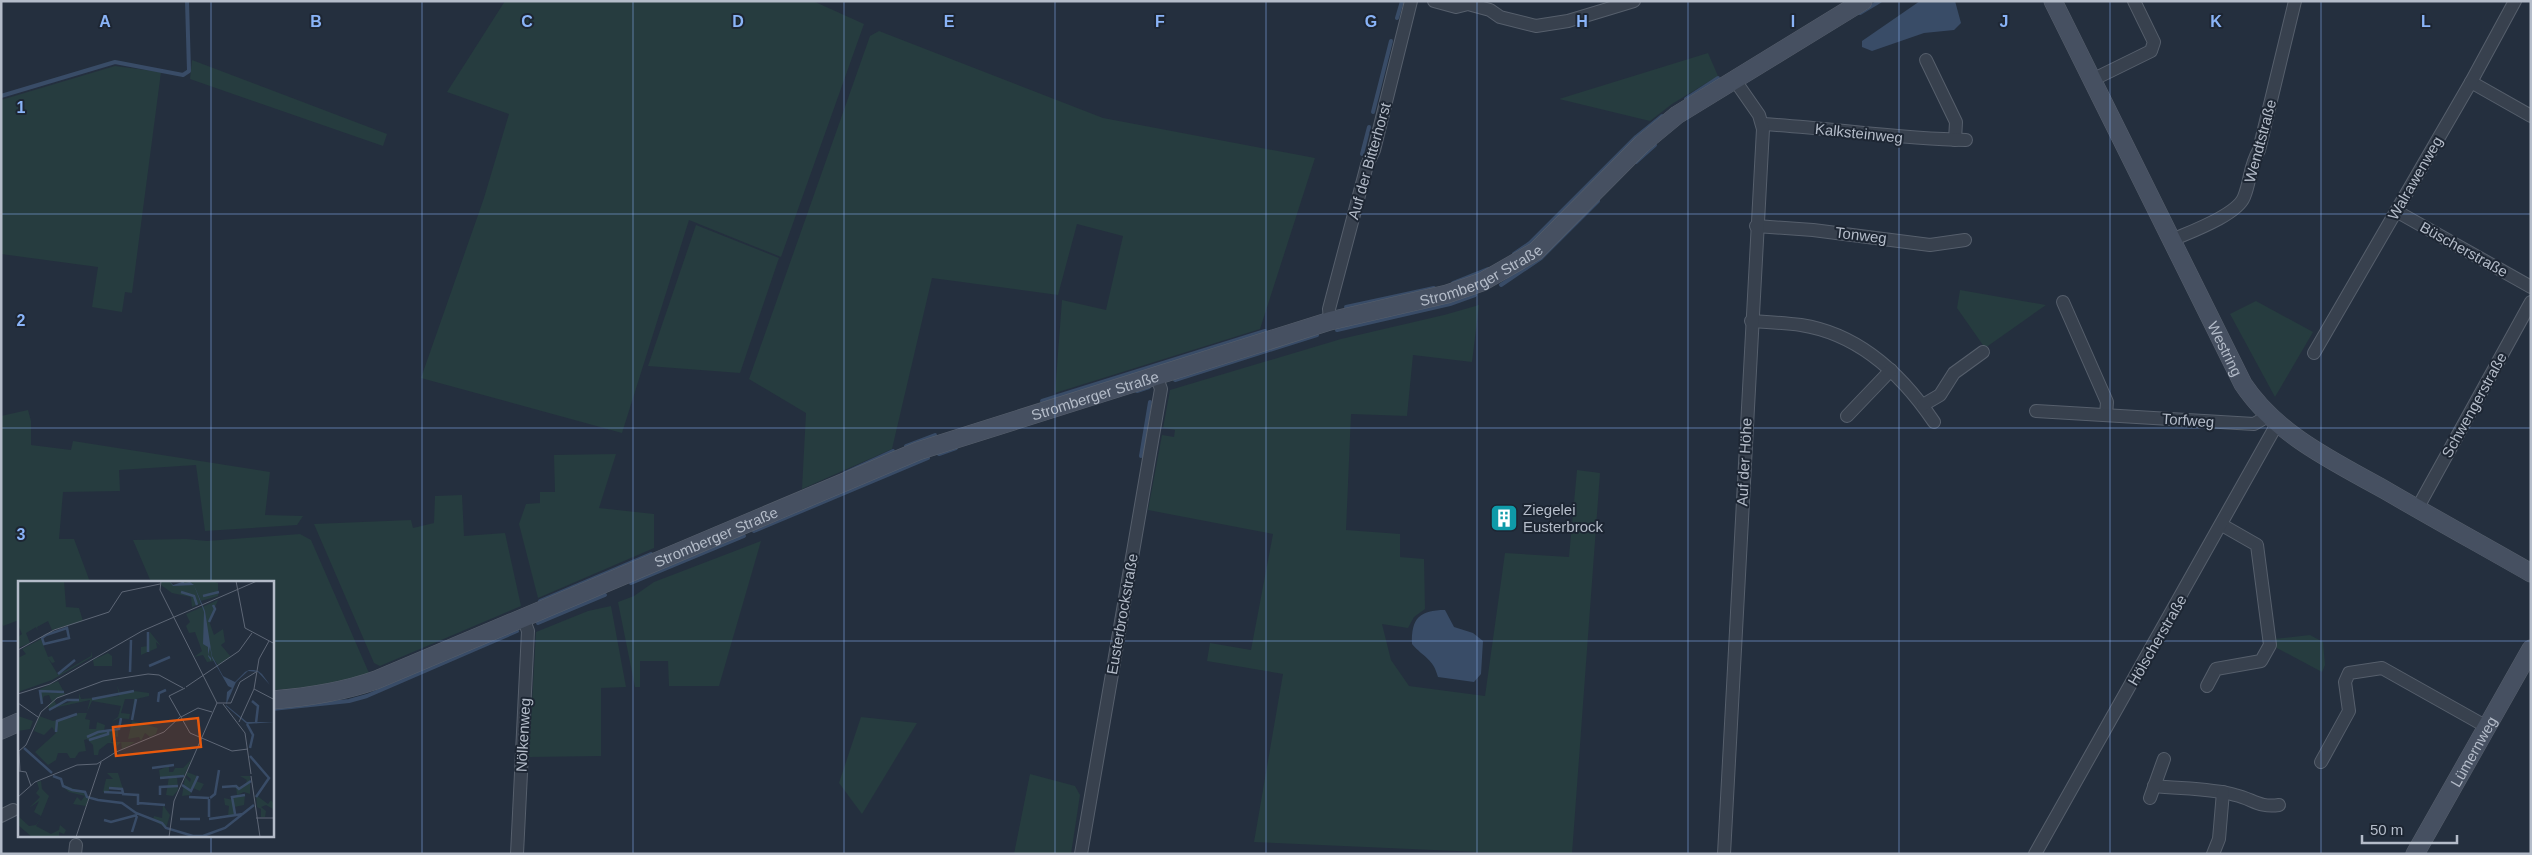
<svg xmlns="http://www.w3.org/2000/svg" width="2532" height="855" font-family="Helvetica,sans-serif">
	<rect width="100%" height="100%" fill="#242f3e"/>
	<!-- green -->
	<g fill="#263c3f">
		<path d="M505,1H813L864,24L781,257L689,220L622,433L421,378L484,198L509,114L447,92Z"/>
		<path d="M879,31L1103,118L1315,158L1260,329L1055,393L1062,300L1106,310L1123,236L1077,224L1058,295L932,278L892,449L802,489L806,413L749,379L870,36Z"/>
		<path d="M1708,53L1718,76L1672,104L1650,121L1559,99Z"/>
		<path d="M192,60L387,134L383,146L190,79Z"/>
		<path d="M115,66L161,72L132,293L125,292L122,312L92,307L98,267L1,254V100Z"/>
		<path d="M696,225L779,258L740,373L648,366Z"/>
		<path d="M1960,290L2046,305L1985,348L1957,308Z"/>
		<path d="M2256,301L2313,332L2275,397L2230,314Z"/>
		<path d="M1479,305L1472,362L1413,355L1407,416L1351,414L1346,530L1400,534V557L1424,559L1425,609L1414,617L1408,628L1382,624L1391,660L1409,686L1485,696L1505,553L1569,557L1577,470L1600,473L1572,854H1523L1254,842L1283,674L1207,661L1210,643L1251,650L1273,534L1148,510L1162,435L1174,437L1175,430L1163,428L1170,390L1341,339L1444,315Z"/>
		<path d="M28,410L31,421V445L71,450L73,441L270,472L265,515L303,516L297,525L205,531L196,465L119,470L120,491L63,492L59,539H74L90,582H19V620L3,626L1,621V416Z"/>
		<path d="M616,454L599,508L654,514V548L538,598L519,524L526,504L540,503V492H555L554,455Z"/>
		<path d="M462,495L464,536L505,533L521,606L380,666L374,663L314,524L411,520L413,528L434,523L435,496Z"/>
		<path d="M300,534L311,540L369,673C337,683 306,688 273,690L272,582H151L133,540L186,539L207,541Z"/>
		<path d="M761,541L719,686H669L668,661H640V687H635L618,602L634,596L654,582Z"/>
		<path d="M611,606L626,687L601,688V756L529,757L536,632L588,611Z"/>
		<path d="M2310,635L2323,642L2325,665L2322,672L2275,647L2274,639Z"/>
		<path d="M861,717L917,723L862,814L839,783Z"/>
		<path d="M1030,774L1075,786L1080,795L1071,854H1014Z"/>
	</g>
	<!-- water -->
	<g fill="#394c67">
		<path d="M1920,1H1955L1961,23L1954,30L1924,33L1872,51L1862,47V41Z"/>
		<path d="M1445,610L1454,627L1473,633L1483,641L1481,674L1474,682L1438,677C1433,658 1424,658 1412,644C1411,618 1420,610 1445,610Z"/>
	</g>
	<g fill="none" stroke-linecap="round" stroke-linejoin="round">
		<!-- stream -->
		<g stroke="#394c67" stroke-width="4">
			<path d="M1860,13L1880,1"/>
			<path d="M1397,18L1402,1"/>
			<path d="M1,96L115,62L183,75L189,71L187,1"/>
			<path d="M1686,99L1718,78"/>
			<path d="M1373,112L1391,41"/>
			<path d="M1362,154L1369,127"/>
			<path d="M1636,162L1655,145"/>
			<path d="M1514,254L1530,243L1636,137L1662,116"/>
			<path d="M1453,283L1488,269"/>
			<path d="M1501,285L1541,258L1598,201"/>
			<path d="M1346,307L1434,288"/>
			<path d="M1337,330L1450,304L1475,295"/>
			<path d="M1175,380L1317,335"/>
			<path d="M1137,391L1149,387"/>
			<path d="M1042,401L1265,331"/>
			<path d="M906,446L935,435"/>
			<path d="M939,454L956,448"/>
			<path d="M1141,456L1150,402"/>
			<path d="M845,473L893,451"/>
			<path d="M754,531L928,458"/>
			<path d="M631,583L744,536"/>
			<path d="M540,601L651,554"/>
			<path d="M538,623L605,595"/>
			<path d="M272,709L349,701L367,696L517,631"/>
		</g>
		<!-- street casing -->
		<g stroke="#565f6c" stroke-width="14">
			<g id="street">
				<path d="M1434,1L1456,7L1468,4L1490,10L1500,17L1536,26L1568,21L1634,1"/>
				<path d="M1926,60L1956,122L1955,140"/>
				<path d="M2092,80L2151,51L2154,42L2134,1"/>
				<path d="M2471,82L2531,116"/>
				<path d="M1763,124C1831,128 1898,139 1966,140"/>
				<path d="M2396,211L2531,287"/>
				<path d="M1756,226L1813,230L1930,245L1965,240"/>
				<path d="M2172,240C2190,232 2237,215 2244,197C2251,180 2249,167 2259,150L2295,1"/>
				<path d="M2063,302L2107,402L2106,415"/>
				<path d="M1330,321L1329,309L1367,165L1374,150L1381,122L1411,1"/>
				<path d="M1751,321C1768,322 1785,323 1801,325C1859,334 1903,376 1934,422"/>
				<path d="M2314,353L2471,82L2515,1"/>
				<path d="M1923,405L1940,395L1954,373L1983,352"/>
				<path d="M2036,411L2254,424L2268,416"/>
				<path d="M1847,416L1891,370"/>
				<path d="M2417,509L2531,302"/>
				<path d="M2207,686L2216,669L2261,661L2270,645L2257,545L2222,525"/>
				<path d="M2321,762L2349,711L2345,682L2349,673L2382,668L2487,727"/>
				<path d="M2154,786C2181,789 2209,788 2235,795C2253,799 2259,808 2279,805"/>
				<path d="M2150,798L2164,759"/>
				<path d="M1,816L13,810"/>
				<path d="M75,854L76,845"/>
				<path d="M517,854L528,631L523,618"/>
				<path d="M1081,854L1161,389L1156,375"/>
				<path d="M1724,854L1763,129L1759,115L1734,79"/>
				<path d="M2035,854L2277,424"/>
				<path d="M2213,854L2219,839L2223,792"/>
			</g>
		</g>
		<!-- secondary casing -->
		<g stroke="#565f6c" stroke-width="19">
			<g id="secondary">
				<path id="s1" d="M2053,1L2243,384C2277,435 2333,461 2385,490C2433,518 2482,545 2531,573"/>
				<path id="s2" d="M272,700C309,697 342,692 376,680L918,451L1330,321L1447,294L1482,282L1536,251L1642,144L1677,115L1863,1"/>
				<path d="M1,730L19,722"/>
				<path id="s3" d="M2415,854L2531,649"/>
			</g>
		</g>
		<!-- street -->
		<use href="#street" stroke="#38414e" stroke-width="12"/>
		<!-- secondary -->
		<use href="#secondary" stroke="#465061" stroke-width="18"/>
	</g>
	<!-- grid -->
	<path fill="none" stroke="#8ab4f8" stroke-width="1" stroke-opacity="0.55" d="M211,1V582M422,1V854M633,1V854M844,1V854M1055,1V854M1266,1V854M1477,1V854M1688,1V854M1899,1V854M2110,1V854M2321,1V854M1,214H2531M1,428H2531M1,641H19M272,641H2531M211,836V854"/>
	<!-- icons -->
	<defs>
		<g id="building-square" transform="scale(1.4375)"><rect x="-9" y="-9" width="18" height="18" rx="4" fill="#0f9aa8" stroke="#1d2633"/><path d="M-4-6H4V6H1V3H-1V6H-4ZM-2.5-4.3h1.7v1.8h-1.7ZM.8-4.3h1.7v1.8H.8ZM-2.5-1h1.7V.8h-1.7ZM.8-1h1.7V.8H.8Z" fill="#fff"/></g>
	</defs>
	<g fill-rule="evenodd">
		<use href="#building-square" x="1504" y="518"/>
	</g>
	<g text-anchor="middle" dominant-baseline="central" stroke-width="4" stroke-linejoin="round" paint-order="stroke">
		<!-- street labels -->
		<g font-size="15" fill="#b4bcc9" stroke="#1d2633">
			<text transform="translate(1859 133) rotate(6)">Kalksteinweg</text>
			<text transform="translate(2260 141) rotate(-75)">Wendtstraße</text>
			<text transform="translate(1369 161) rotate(-74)">Auf der Bitterhorst</text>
			<text transform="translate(2415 178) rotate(-60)">Walrawenweg</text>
			<text transform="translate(1861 235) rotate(7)">Tonweg</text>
			<text transform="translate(2464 249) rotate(29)">Büscherstraße</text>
			<text stroke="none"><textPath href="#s2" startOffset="1285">Stromberger Straße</textPath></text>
			<text stroke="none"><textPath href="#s1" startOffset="388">Westring</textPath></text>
			<text stroke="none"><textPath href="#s2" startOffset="880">Stromberger Straße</textPath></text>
			<text transform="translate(2474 405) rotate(-61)">Schwengerstraße</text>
			<text transform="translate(2188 420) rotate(4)">Torfweg</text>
			<text transform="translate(1744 462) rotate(-87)">Auf der Höhe</text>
			<text stroke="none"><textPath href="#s2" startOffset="475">Stromberger Straße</textPath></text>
			<text transform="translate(1122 614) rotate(-80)">Eusterbrockstraße</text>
			<text transform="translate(2157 640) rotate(-60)">Hölscherstraße</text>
			<text transform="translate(523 735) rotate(-87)">Nölkenweg</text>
			<text stroke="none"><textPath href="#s3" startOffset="118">Lümernweg</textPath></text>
		</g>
		<!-- poi labels -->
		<g font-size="15" fill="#b4bcc9" stroke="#1d2633" text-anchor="start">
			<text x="1523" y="509">Ziegelei<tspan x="1523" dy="17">Eusterbrock</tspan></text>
		</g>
	</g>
	<!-- overview -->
	<g transform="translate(18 581)">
		<rect width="256" height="256" fill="#242f3e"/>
		<path d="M0,0H46L48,26L61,27L65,40L34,49L30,40L19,46L20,50L18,46L8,52L12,62L0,67V56L4,53L0,44ZM143,0H152L156,5L167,0H195L200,2V15L183,20L178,9L183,22L174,26L173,16L154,12L143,4ZM200,19L191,40L196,54L205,48L207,61L203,64L213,76L200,84L197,80L189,81L185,74L176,76L184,70L177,51L171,52L168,45L172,41L168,33ZM132,51L143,65L138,61L139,67L123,74V66L130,65ZM23,58L30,76L34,75L37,81L34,82L30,77L40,94L73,75L74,70V76L34,99L0,111V77L8,73L4,68ZM90,72L94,75V85H76L75,79ZM40,100L47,113L36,119L39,125L61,118V112L63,118L101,115L99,104L102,113L116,110L131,112V115L118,118L114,139L116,118H107L103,132L112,133L111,138L101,137L93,141L100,136L103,125L74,120L69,131L72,119L31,128L30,125L34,121L31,114L26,115L23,121L22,108ZM60,132H69L67,138L72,139L71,148H78L79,141L87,144L86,150L100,148V156L95,155L93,161H117L104,169L103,161L97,167L94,162H90L81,169L80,174H76L75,164L69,158L66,159L68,170L61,171L57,177H52L49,172H40L38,179L30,184L17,171L38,152L34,146L26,154L16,150L21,135L35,140L56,136ZM0,135L15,140L12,148L0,150ZM114,140L140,147L138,153L132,156L127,152L123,160L121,156L110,158ZM174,178L166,195L159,196L160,209L155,215L148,214L151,196H142L141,189L151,185V191H155L157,187H165ZM169,191L179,195L178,200L186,203L182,210L175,207L172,214L164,215L167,196L172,201L173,198L168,194ZM89,192H100L105,208L91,207V211H85L88,198H95ZM38,195L43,197L46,204L67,212L71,217L68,225L55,223L59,216L63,220L67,215L51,211L44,205L43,198L36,197ZM222,195H232V213L226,211L219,214L218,206L213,207L227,205L229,199ZM23,200L24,208L31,215L23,235L16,231L21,220L11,227L22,216L18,212L21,208L19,201ZM227,214L226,224L216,226L217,234L210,235L211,225L207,224L206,217L215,219V216ZM238,214L250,223L253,219L256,223L255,228L248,224L243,226L248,230L247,236H243V228L239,226ZM145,224L152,234L148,247L135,239L136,235L144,237ZM0,235L11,245L18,244L24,235L18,245L33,253L41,249L42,244L48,249L46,253L41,251V256H14L0,244Z" fill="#263c3f"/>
		<path d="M151,0L155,4L167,0L166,2L172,1L176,4L187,30L194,75L205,95L217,101L227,91L231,89H236L240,90L244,93L252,104L240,91L230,90L218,101L208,124L229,141H256L229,143L208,125L209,111L214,107L210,105L194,77L192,66L190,74L193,77V80L190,75V66L185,63L186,31L176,4L155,5Z" fill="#394c67"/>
		<path fill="none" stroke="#394c67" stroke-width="2.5" d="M163,11L176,15L179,24M185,15L201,11M191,41L197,28L195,24M49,47L51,57L26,63L24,57L28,54ZM130,51V71M131,85L152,76M112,91L113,59M40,93L57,79M74,118L116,110M234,120L240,125L238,142M140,121L141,112L148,109M24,123L22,110L46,111M31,129L49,119H61M114,139L118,118M229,143L235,154L232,167M38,151L39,140L59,133M69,156L80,151L101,148L103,137M71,159L90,153V149M6,167L34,192M232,175L251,197L238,216M134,187L156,184M35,195L43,198L45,205L54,209L67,211L69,216L80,219L104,222L118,232L144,242L148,247L175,255H185L207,247L236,224M142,197L166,195M164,204L173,210L180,195M204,206L218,205L221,208L233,200M86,211L105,212L104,208L91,207M104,213L120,214V224M142,214V206L160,205M171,216L191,217M192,217L197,213L201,189M121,222L147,224M217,233L214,216L227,214M191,236V218M162,238H182M191,238L225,233M86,239L93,241L119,234M114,251L119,235"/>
		<path fill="none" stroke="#5e6776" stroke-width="1" d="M143,0L142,9L199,122M218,0L227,47L257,63M0,69L36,49L91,31L104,11L142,3M168,106L221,70L234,52M167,107L151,115L172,152L214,170L230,168M236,108L257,119M0,113L32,103L124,50L239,0M0,122L20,136M199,122H213L222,101L238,91M205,123L227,152L233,193M163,136L180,127L194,131M221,141L236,108L241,78L251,60M1,190L8,191L13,205M2,190L1,170L8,164L23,131L39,117L85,100L130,93L141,94L165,107M233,195L242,256M0,216L17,201L59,184L79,183L98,171L146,151L162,136M238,237H257M58,256L83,181M151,256L156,220L199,122"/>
		<path fill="#e8590c" fill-opacity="0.15" stroke="#e8590c" stroke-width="2.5" d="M180,137L183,166L98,175L95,146Z"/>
		<rect width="256" height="256" fill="none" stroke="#b4bcc9" stroke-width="2.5"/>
	</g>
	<g font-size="16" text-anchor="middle" font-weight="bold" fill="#8ab4f8" stroke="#1d2633" stroke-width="4" stroke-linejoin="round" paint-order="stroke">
		<text x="105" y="27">A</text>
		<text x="316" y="27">B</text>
		<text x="527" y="27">C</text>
		<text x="738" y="27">D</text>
		<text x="949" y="27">E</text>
		<text x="1160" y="27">F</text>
		<text x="1371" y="27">G</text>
		<text x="1582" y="27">H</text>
		<text x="1793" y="27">I</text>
		<text x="2004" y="27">J</text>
		<text x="2216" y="27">K</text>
		<text x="2426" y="27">L</text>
		<text x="21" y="113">1</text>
		<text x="21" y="326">2</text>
		<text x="21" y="540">3</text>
	</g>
	<!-- border -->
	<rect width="2532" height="855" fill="none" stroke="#b4bcc9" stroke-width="5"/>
	<!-- scale -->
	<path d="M2362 835v8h95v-8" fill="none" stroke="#b4bcc9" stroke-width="2.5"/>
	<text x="2370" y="835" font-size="15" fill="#b4bcc9" stroke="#1d2633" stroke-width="4" paint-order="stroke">50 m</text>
</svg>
